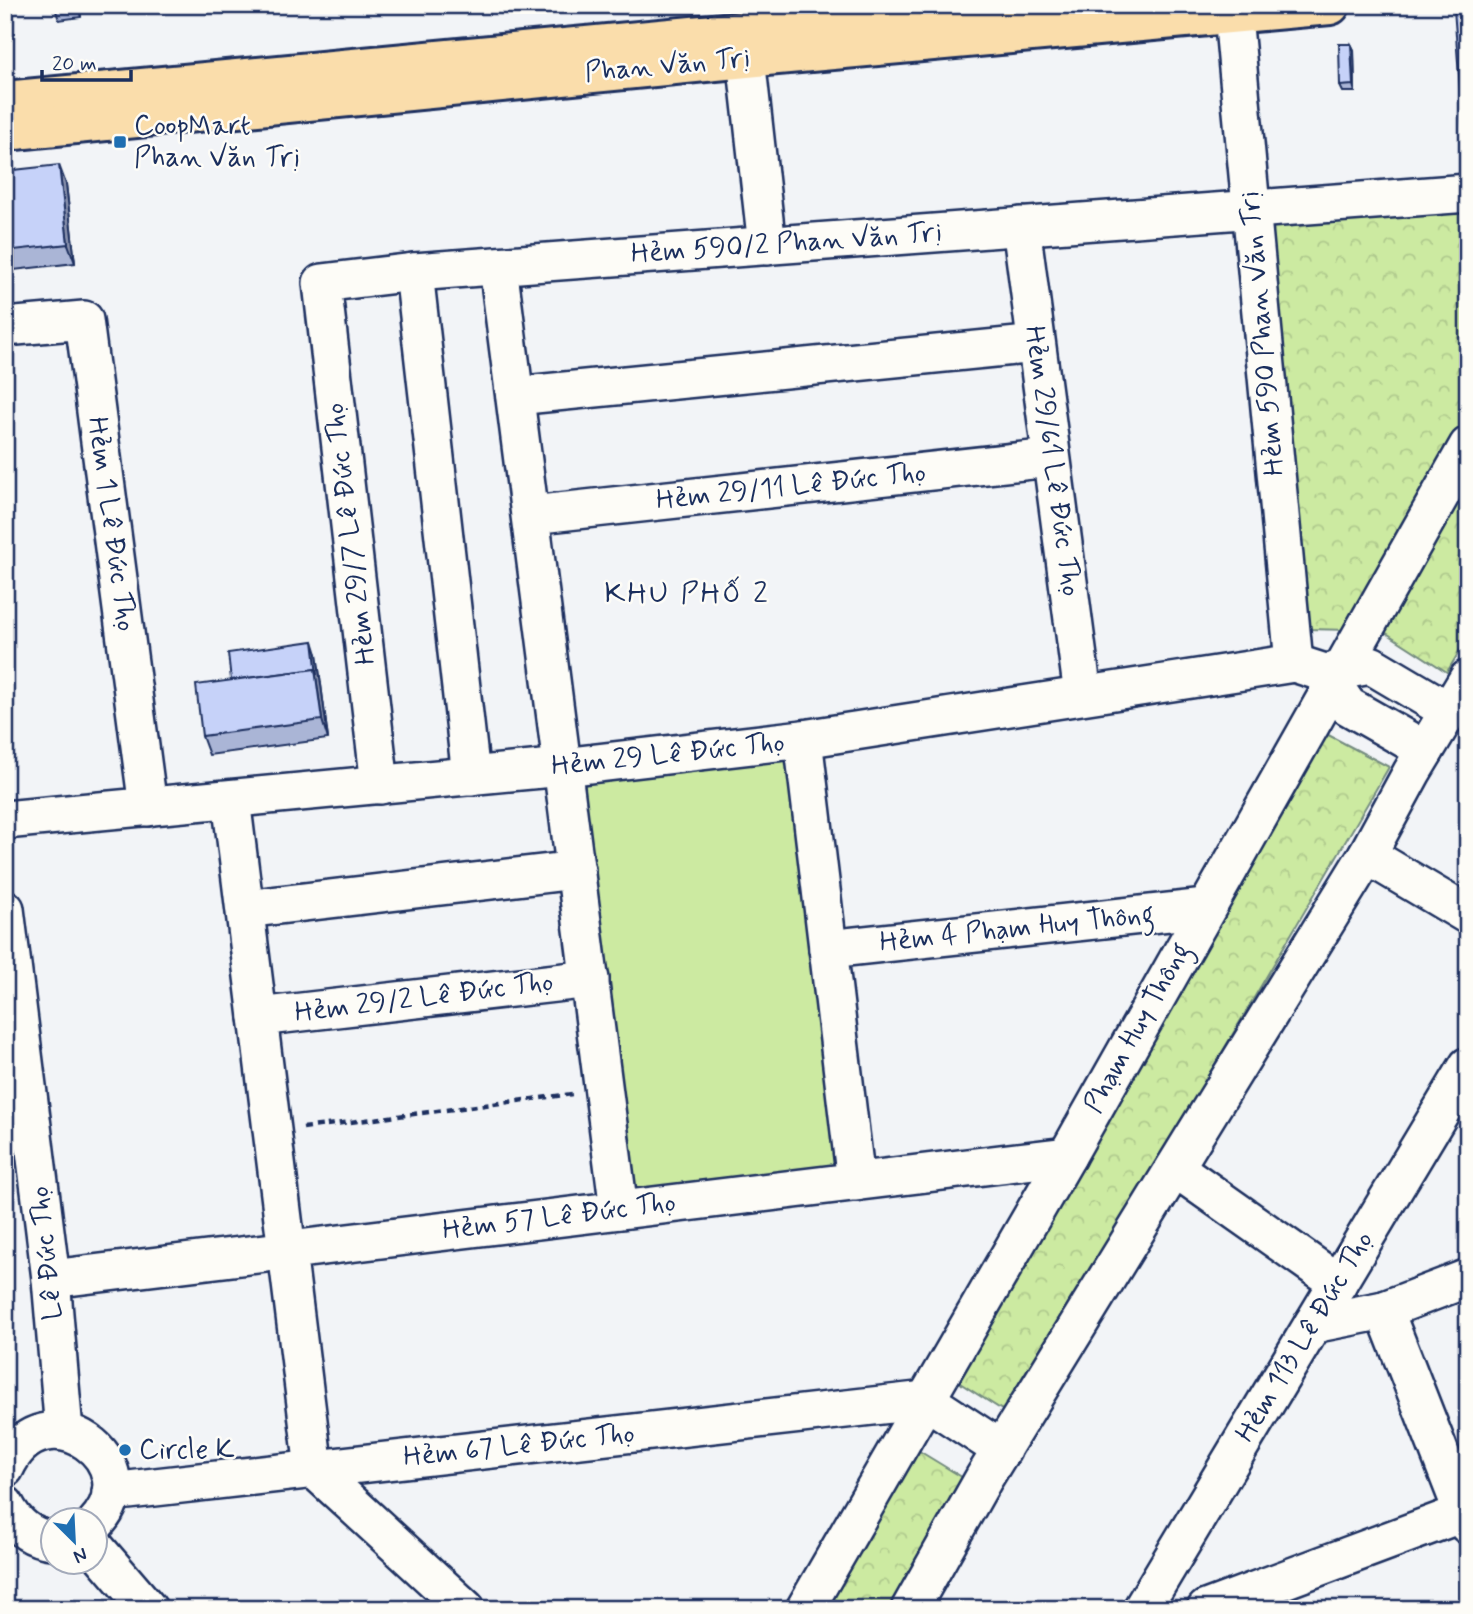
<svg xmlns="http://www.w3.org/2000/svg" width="1473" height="1614" font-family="Mynerve,sans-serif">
	<defs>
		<pattern id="park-crowns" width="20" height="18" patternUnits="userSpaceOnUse" patternTransform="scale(1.75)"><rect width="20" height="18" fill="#cceaa1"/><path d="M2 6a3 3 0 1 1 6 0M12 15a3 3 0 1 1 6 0" fill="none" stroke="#afc98d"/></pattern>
	</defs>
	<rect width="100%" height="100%" fill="#f2f4f7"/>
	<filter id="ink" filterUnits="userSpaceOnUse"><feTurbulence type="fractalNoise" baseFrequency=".0143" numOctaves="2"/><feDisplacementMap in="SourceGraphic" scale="14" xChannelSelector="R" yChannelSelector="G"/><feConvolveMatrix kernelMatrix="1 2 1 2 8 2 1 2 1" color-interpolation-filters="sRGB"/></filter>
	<g filter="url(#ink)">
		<!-- park -->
		<g fill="url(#park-crowns)" stroke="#748c80" stroke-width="2">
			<path d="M1468,207V413L1350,630L1306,629L1265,215Z"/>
			<path d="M1468,473V637L1447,672L1377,627Z"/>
			<path d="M1317,729L1389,767L1010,1415L952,1378Z"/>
			<path d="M911,1446L970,1482L895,1609H811Z"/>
		</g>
		<!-- garden -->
		<path fill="#cceaa1" stroke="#748c80" stroke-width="2" d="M803,739L856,1182L619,1210L563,767Z"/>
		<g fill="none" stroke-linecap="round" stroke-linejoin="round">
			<!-- minor casing -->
			<g stroke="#1b2f5e" stroke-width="42">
				<g id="minor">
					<path d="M1232,5L1294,663"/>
					<path d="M746,58L767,246"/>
					<path d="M1021,226L1083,695"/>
					<path d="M498,266L619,1210"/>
					<path d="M414,272L471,776"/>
					<path d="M5,327L84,320L148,807"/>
					<path d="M515,396L1036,344"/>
					<path d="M531,515L1051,458"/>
					<path d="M1325,673L1348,706L1425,750"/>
					<path d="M803,739L856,1182"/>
					<path d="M380,785L322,283L414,272L1468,193"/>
					<path d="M231,799L314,1469L466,1609"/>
					<path d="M5,820L563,767L803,739L1294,663L1325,673L1371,665L1447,710"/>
					<path d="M1367,855L1468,915"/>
					<path d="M5,909L51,1279L64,1431"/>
					<path d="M245,909L576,870"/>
					<path d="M828,949L1206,908"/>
					<path d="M258,1017L590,979"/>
					<path d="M1175,1168L1338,1283"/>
					<path d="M51,1279L1067,1156"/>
					<path d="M1384,1310L1468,1525"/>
					<path d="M1313,1324L1384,1310L1468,1278"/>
					<path d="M926,1400L1002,1450"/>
					<path d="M5,1468C44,1383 155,1464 94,1525"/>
					<path d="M111,1492L926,1400"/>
					<path d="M5,1505C15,1524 30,1538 52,1540"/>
					<path d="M94,1546L148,1609"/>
					<path d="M805,1609L1067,1156L1468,446"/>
					<path d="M910,1609L984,1478L1367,855L1412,772L1468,679"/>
					<path d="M1142,1609L1468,1066"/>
					<path d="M1206,1609L1468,1511"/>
				</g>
			</g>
			<!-- major casing -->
			<g stroke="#1b2f5e" stroke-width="44">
				<g id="major">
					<path d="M5,101L1017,5"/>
					<path d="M5,131L746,58L1330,5"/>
				</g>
			</g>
			<!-- path -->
			<g stroke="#1b2f5e" stroke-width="4.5" stroke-dasharray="7 5" stroke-linecap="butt">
				<path d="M303,1128L572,1094"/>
				<path d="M306,1607L308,1609"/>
			</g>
			<!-- minor -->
			<use href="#minor" stroke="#fdfcf7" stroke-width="37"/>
			<!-- major -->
			<use href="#major" stroke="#faddab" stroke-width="38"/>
		</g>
		<!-- wall -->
		<g fill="#aab5d6" stroke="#1b2f5e" stroke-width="2">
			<path d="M54,5H80L81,17L59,20Z"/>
			<path d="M1468,8V140L1463,128Z"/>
			<path d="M1351,44L1354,50L1355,92H1343L1340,86Z"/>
			<path d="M5,171L66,184L75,263L5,271Z"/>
			<path d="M317,654L328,739L209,755L202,736Z"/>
		</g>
		<!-- shaded-wall -->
		<g fill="#8b93ae" stroke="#1b2f5e" stroke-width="2">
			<path d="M77,5H80L81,17Z"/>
			<path d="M1351,44L1354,50L1355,92L1353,85Z"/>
			<path d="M59,165L66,184L75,263L68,244Z"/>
			<path d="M313,641L317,654L328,739L322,720L315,669Z"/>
		</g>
		<!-- building -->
		<g fill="#c6d2f9" stroke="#1b2f5e" stroke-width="2">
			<path d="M1468,8V127L1463,128L1454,9Z"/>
			<path d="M1339,44H1351L1353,85L1340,86Z"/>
			<path d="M59,165L68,244L5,251V171Z"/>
			<path d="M313,641L317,675L315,669L231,680L228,653Z"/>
			<path d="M315,669L322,720L202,736L196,685Z"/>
		</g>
	</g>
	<!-- markers -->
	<g fill="#1f6fb2" stroke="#fdfcf7" stroke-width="2.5">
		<rect x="113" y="135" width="14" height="14" rx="3.5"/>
		<circle cx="125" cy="1450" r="7"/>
	</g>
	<g text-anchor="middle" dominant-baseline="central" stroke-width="5" stroke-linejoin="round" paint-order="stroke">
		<!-- street labels -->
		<g font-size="28" fill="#1b2f5e" stroke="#fdfcf7">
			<text transform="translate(667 66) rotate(-5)">Phan Văn Trị</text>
			<text transform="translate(786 244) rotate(-4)">Hẻm 590/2 Phan Văn Trị</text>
			<text transform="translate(1263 334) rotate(-95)">Hẻm 590 Phan Văn Trị</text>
			<text transform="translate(1052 461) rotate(82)">Hẻm 29/61 Lê Đức Thọ</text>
			<text transform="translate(791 487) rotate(-6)">Hẻm 29/11 Lê Đức Thọ</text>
			<text transform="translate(111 524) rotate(82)">Hẻm 1 Lê Đức Thọ</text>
			<text transform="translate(351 534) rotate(-97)">Hẻm 29/7 Lê Đức Thọ</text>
			<text transform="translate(668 755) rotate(-6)">Hẻm 29 Lê Đức Thọ</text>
			<text transform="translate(1017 929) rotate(-6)">Hẻm 4 Phạm Huy Thông</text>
			<text transform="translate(424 998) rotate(-7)">Hẻm 29/2 Lê Đức Thọ</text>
			<text transform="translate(1138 1028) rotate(-61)">Phạm Huy Thông</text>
			<text transform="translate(559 1217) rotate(-7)">Hẻm 57 Lê Đức Thọ</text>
			<text transform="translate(47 1253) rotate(-96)">Lê Đức Thọ</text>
			<text transform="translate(1305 1337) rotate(-59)">Hẻm 113 Lê Đức Thọ</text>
			<text transform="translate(519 1446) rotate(-6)">Hẻm 67 Lê Đức Thọ</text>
		</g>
		<!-- poi labels -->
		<g font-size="28" fill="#1b2f5e" stroke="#fdfcf7" text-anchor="start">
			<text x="134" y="126">CoopMart<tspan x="134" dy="32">Phan Văn Trị</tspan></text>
			<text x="139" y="1450">Circle K</text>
		</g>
		<!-- neighbourhood labels -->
		<g font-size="30" letter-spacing="2" fill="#1b2f5e" stroke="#fdfcf7">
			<text x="687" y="593">KHU PHỐ 2</text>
		</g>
	</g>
	<!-- margin -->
	<rect width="1473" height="1614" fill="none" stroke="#fdfcf7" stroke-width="28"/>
	<rect x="14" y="14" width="1445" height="1586" fill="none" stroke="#1b2f5e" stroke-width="2.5" filter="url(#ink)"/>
	<!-- north arrow -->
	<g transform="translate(74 1541) rotate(156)"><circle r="33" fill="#fdfcf7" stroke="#a3aaba" stroke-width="2"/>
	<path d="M0-5L12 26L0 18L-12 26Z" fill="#1f6fb2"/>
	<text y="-10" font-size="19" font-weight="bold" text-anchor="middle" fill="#1b2f5e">N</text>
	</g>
	<!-- scale -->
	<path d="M42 70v10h89v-10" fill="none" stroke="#1b2f5e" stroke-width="3.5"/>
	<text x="52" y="70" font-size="21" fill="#1b2f5e" stroke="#fdfcf7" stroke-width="5" paint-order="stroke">20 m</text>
</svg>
